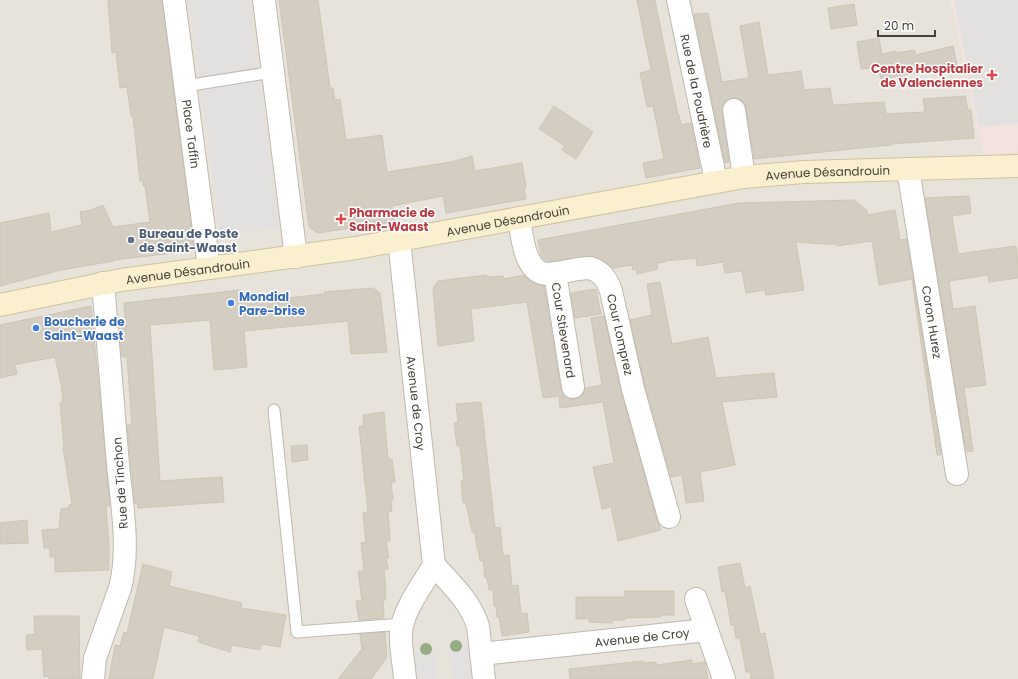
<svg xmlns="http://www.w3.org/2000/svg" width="1018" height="679" font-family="Poppins,sans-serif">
	<rect width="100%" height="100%" fill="#f4f1eb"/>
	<!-- residential -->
	<rect fill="#e7e3da" x="0" y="0" width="1018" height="679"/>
	<!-- medical -->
	<path fill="#f3e3e0" d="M950,0H1018V151L984,157Z"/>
	<!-- parking -->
	<g fill="#e3e1df">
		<path d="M189,0H249L279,228L220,236Z"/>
		<path d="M954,0H1018V123L979,127Z"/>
		<path d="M475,644L479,679H452L449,647Z"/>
		<path d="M434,649L437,679H410L407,652Z"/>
	</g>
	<!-- building -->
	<g fill="#d4cdc1" stroke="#cfc5b5">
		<path d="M108,0H162L194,247L191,251L114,260V261L61,270L0,286V223L49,213L51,232L82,225L80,212L91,210L103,205L113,227L150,222L145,186H143V181H140L133,116H131L127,87L120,88L116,52L112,53Z"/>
		<path d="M279,0H318L330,88H333L335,100L340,99L346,140L382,135L387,172L451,162L472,156L475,171L522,163L526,187H524L526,199L446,213L443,196L392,206L394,222L317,233L309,227Z"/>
		<path d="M637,0H655L678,115H679L681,125L691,123L700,168L646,178L643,163L664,159L653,106L647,107L640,73L651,70Z"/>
		<path d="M854,4L857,25L831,29L828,8Z"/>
		<path d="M708,13L722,82L749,78L740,26L759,22L768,75L801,71L804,90L830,88L833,105L884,102L886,114L925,112L923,99L965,96L968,110H971L974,138L891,144V145L754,159L746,108L744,103L739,99L733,98L727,100L722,106V112L729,162L725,163L694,14Z"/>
		<path d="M879,38L882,54L896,51V53L914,50L916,55L953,46L957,65L881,79L878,67L861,69L857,42Z"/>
		<path d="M554,106L593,132L576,159L562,150L565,146L539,129Z"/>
		<path d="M969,196L971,213L952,216L958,254L1016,246L1018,262V278L989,282L988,275L949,281L953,309L975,306L986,385L964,388L973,451L966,452L925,198Z"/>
		<path d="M854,200L867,211L868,215L895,210L900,240L907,239L941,455H937L912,279L879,285L872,241L837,246V244H826L796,242L804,290L766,295L765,290L746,293L742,271L725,273L723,262L697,266L696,258L664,261L665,262L657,263L658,269L637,274L636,269L633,270L632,265L613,268L604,261L590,256L552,261H546L541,256L538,240L739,203Z"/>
		<path d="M486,275L487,277L503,276V279L524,275L534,283L544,286L561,389L564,395L569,399H575L581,397L584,392L585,388L602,385L591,318L604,316L621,392L657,520L661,530L618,541L611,507L602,509L593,467L614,463L603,402L560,408L559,396L543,398L527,302L471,309L474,341L438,346L433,288L438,281Z"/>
		<path d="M660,282L672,344L708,337L716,378L774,373L777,397L722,402L735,465L700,472L704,501L686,503L682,475L671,477L645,386L630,320L652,315L647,284Z"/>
		<path d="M373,288L380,293L387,352L351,354L348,321L244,331L247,367L214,370L210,320L150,325L160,481L222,477L224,502L138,508L137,503L135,504L127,425H132L127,357H122L119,326L126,330L124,303L240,290L241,301L287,296V298L325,294L324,292Z"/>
		<path d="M596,289L601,314L575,318L571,293Z"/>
		<path d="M91,306L110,506H106L109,546V570L55,572V557H50V548H44L42,530L59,529L61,509L69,508V505L72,504L63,447H64L60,403L63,402L61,384L55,357L18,364L15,365L17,374L0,378V325Z"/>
		<path d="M481,402L495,528L500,527L503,556L509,555L512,586L518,585L521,614L527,613L529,632L502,636L499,617H497L496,606H494L493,590H489L487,578H485L483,560L480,561L478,549H477L475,532H472L466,503H463L461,481H464L460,446H457L454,423L458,422L456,404Z"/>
		<path d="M384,412L388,459H392L395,482H391L393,500H391L392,511L388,512L390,541H386L389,558H386L388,569L384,570L386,588L385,589L386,600H383L384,617V618L359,620L356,601H362L358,571H364L361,543L366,542L363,513L368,512L359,426H364L363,415Z"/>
		<path d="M307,445L308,460L292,462L291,446Z"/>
		<path d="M27,520L28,543L0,544V523Z"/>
		<path d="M740,563L745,588L750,586L760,634L765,633L774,679H751L750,672H746L740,638H736L734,625H731L725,591L722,592L718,567Z"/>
		<path d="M143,564L172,572L169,586L242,603L241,608L286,615L280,647L261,644L260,650L232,645L230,652L198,642L199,636L164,627L153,679H109L115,645L120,646L124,632L127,633Z"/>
		<path d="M625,591H674V615H661V617L625,618V620H613L612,623L589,622V619H576V597H625Z"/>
		<path d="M34,616H79L80,679H49V676L44,677L42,649L27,650L26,635L35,634Z"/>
		<path d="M385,632L387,657L371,679H338L362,649L360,634Z"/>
		<path d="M692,660V664L705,662L708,679H570L569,669L643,661L644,663L656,662L657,665Z"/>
	</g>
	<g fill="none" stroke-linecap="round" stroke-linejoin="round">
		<!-- service casing -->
		<g stroke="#bfb9ae" stroke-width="13">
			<g id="service">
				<path d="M185,86L273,72"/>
				<path d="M274,410L297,632L403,624"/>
			</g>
		</g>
		<!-- minor casing -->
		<g stroke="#bfb9ae" stroke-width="24">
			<g id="minor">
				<path id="s1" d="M174,0L209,268"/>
				<path d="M264,0L296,257"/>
				<path id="s2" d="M678,0L716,181"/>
				<path d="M734,110L744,177"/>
				<path id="s3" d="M908,169L957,474"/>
				<path id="s4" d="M519,218C522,235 524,275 549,274C563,273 576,268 590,268C602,272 607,279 611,291L633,389L669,517"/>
				<path id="s5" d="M399,240L434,565C423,584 403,610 401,632C400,647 404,664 405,679"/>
				<path id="s6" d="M555,273L573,387"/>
				<path d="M434,565C451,584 470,601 478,626L484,679"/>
				<path d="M696,599L724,679"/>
				<path id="s7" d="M481,654L707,630"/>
				<path d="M93,679L95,658L120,588C130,550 122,504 118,465C113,404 108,344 103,283"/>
			</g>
		</g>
		<!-- secondary casing -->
		<g stroke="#cfc49f" stroke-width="24">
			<g id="secondary">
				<path id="s8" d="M0,305L121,280L356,248L744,177L804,172L1018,166"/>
			</g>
		</g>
		<!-- service -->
		<use href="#service" stroke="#fff" stroke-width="11"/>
		<!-- minor -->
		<use href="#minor" stroke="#fff" stroke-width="22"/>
		<!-- secondary -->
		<use href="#secondary" stroke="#faf0cf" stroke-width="22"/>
	</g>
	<!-- trees -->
	<g fill="#96ac85">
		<circle cx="456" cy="646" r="6"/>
		<circle cx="426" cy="649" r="6"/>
	</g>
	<!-- markers -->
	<g fill="#e0444e" stroke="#fff" stroke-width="1.5">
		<path d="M990 69h4v4h4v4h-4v4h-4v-4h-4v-4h4z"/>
		<path d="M339 213h4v4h4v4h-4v4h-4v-4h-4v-4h4z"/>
	</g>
	<circle fill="#5c6f8a" stroke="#fff" stroke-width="1.5" cx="131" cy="240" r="4"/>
	<g fill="#3f7fe0" stroke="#fff" stroke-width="1.5">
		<circle cx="231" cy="303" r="4"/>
		<circle cx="36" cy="328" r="4"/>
	</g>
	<g text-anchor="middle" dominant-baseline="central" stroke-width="3" stroke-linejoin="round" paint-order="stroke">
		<!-- health labels -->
		<g font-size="12" font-weight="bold" fill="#be3a42" stroke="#fff" text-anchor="end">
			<text x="983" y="68">Centre Hospitalier<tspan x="983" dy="14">de Valenciennes</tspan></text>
			<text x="349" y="212" text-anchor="start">Pharmacie de<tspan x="349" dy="14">Saint-Waast</tspan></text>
		</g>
		<!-- street labels -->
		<g font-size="12" fill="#474239" stroke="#fff">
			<text stroke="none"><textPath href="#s2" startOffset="93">Rue de la Poudrière</textPath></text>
			<text stroke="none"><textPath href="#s1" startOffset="135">Place Taffin</textPath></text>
			<text stroke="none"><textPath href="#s8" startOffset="839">Avenue Désandrouin</textPath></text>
			<text stroke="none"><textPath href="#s8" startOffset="515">Avenue Désandrouin</textPath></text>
			<text stroke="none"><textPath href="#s8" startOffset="191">Avenue Désandrouin</textPath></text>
			<text stroke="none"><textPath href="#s3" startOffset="155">Coron Hurez</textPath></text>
			<text stroke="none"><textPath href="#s6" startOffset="58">Cour Stievenard</textPath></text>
			<text stroke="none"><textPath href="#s4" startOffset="188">Cour Lomprez</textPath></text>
			<text stroke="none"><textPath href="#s5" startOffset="164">Avenue de Croy</textPath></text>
			<text transform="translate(120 483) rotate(-94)">Rue de Tinchon</text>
			<text stroke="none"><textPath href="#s7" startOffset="162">Avenue de Croy</textPath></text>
		</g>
		<!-- service labels -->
		<g font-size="12" font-weight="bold" fill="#4e5e75" stroke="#fff" text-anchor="start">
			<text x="139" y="233">Bureau de Poste<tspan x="139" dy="14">de Saint-Waast</tspan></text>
		</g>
		<!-- shop labels -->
		<g font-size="12" font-weight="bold" fill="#366cbe" stroke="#fff" text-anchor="start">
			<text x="239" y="296">Mondial<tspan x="239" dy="14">Pare-brise</tspan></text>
			<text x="44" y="321">Boucherie de<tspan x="44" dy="14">Saint-Waast</tspan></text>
		</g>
	</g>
	<!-- scale -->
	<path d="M878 30v6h57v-6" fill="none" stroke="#474239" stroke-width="2"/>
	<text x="884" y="30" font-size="12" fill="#474239" stroke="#ffffff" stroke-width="3" paint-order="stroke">20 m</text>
</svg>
